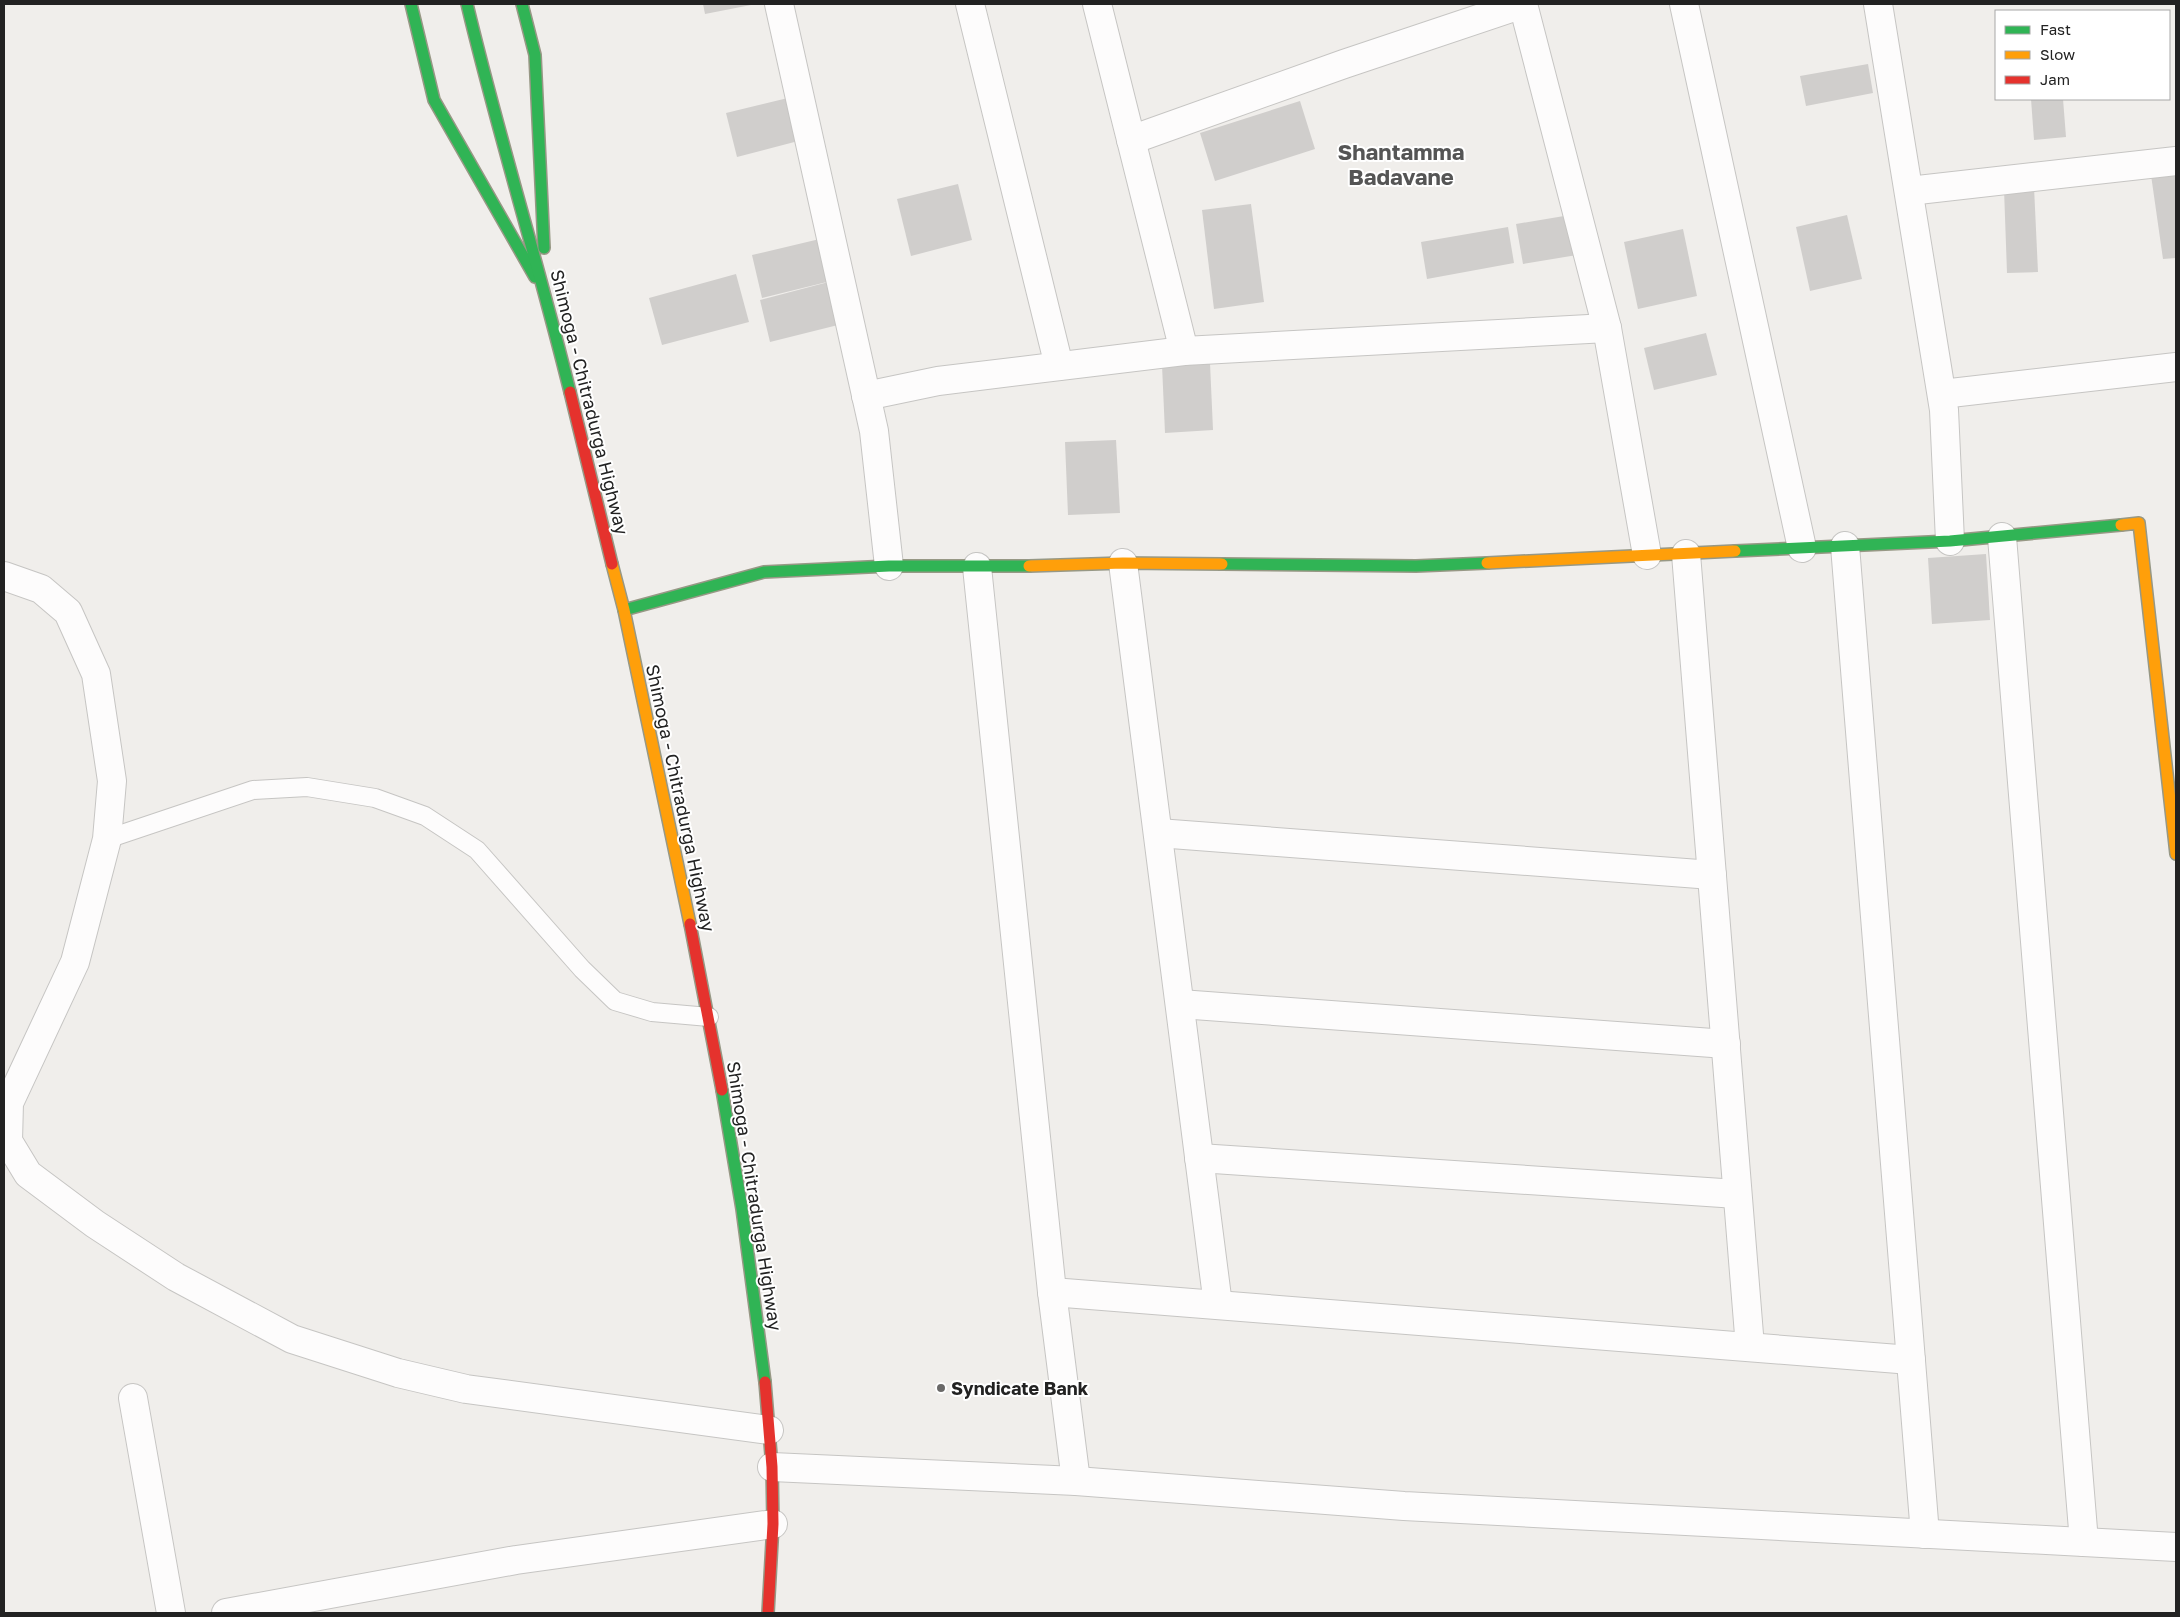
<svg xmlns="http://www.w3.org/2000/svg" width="2180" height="1617" font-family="'Golos Text',sans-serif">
	<rect width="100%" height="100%" fill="#f0eeeb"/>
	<!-- building -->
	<g fill="#d0cecc">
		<path d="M703,4H751V5L705,14Z"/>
		<path d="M1868,64L1873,93L1806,106L1800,76Z"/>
		<path d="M792,97L802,140L737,157L726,113Z"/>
		<path d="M2031,99H2063L2066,137L2034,140Z"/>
		<path d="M1300,101L1315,149L1215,181L1200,133Z"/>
		<path d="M2176,171V258L2163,259L2151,175Z"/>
		<path d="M958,184L972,240L911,256L897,199Z"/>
		<path d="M2034,187L2038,272L2007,273L2004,189Z"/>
		<path d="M1251,204L1264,302L1214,309L1202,210Z"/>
		<path d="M1570,215L1577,255L1523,264L1516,224Z"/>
		<path d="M1847,215L1862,279L1810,291L1796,227Z"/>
		<path d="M1508,227L1514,263L1427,279L1421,242Z"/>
		<path d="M1683,229L1697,296L1638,309L1624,242Z"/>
		<path d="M828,237L839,279L762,298L752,255Z"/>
		<path d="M736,274L749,322L662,345L649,298Z"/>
		<path d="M836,280L846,323L770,342L760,300Z"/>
		<path d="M1706,333L1717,375L1654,390L1644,348Z"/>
		<path d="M1210,363L1213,430L1165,433L1162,365Z"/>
		<path d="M1116,440L1120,513L1068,515L1065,442Z"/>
		<path d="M1986,554L1990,620L1932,624L1928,558Z"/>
	</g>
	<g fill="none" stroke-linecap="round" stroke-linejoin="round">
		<!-- lane casing -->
		<g stroke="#c6c5c3" stroke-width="20">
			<path id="lane" d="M107,839L253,790L307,787L375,798L425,816L477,850L582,969L615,1001L652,1012L709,1017"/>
		</g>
		<!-- street casing -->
		<g stroke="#c6c5c3" stroke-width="30">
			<g id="street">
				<path d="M779,4L874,431L889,566"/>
				<path d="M970,4L1059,366"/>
				<path d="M1097,4L1184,351"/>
				<path d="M1523,4L1607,328L1647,555"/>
				<path d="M1684,4L1802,548"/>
				<path d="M1878,4L1944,410L1950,541"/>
				<path d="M1131,140L1344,64L1523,4"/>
				<path d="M1909,191L2176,161"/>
				<path d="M1942,394L2176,367"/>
				<path d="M866,396L938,381L1184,351L1607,328"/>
				<path d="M2002,537L2084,1542"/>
				<path d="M1845,546L1925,1534"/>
				<path d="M1686,554L1750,1347"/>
				<path d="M1123,563L1218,1305"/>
				<path d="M977,567L1052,1292L1076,1481"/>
				<path d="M4,576L41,589L68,612L96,674L112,781L107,839L75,962L9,1103L8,1141L28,1174L95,1224L176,1277L292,1339L398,1373L466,1389L769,1430"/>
				<path d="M1158,833L1712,875"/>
				<path d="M1180,1004L1726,1044"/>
				<path d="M1199,1158L1737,1194"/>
				<path d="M1052,1292L1911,1360"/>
				<path d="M133,1398L171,1613"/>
				<path d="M772,1467L1076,1481L1404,1506L2176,1547"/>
				<path d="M226,1613L516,1560L773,1524"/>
			</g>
		</g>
		<!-- fast casing -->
		<g stroke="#979885" stroke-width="14">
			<g id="fast">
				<path d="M411,4L434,100L535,277"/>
				<path d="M467,4C498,134 538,262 570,392"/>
				<path d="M522,4L535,55L544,248"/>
				<path d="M1735,551L1950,541L2121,525"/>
				<path d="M1222,564L1416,566L1487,563"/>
				<path d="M624,610L764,572L889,566H1029"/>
				<path d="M722,1090L742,1209L765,1382"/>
			</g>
		</g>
		<!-- slow casing -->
		<g stroke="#979885" stroke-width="14">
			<g id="slow">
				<path d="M2121,525L2139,523L2176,854"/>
				<path d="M1487,563L1735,551"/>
				<path d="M612,564L624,610L690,924"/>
				<path d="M1029,566L1123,563L1222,564"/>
			</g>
		</g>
		<!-- jam casing -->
		<g stroke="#979885" stroke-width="14">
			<g id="jam">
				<path d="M570,392L612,564"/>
				<path d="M690,924L722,1090"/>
				<path d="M765,1382L772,1467L773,1524L768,1613"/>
			</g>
		</g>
		<!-- lane -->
		<use href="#lane" stroke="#fdfcfc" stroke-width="18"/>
		<!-- street -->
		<use href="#street" stroke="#fdfcfc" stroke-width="28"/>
		<!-- fast -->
		<use href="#fast" stroke="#30b455" stroke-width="11"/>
		<!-- slow -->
		<use href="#slow" stroke="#ff9f0a" stroke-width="11"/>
		<!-- jam -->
		<use href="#jam" stroke="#e5322d" stroke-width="11"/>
	</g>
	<!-- markers -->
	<circle fill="#6a6968" stroke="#fff" stroke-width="2" cx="941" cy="1388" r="5"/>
	<g text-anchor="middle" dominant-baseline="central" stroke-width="4" stroke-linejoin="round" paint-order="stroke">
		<!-- street labels -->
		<g font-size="18" fill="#222" stroke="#fff">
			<text transform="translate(590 402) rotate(76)">Shimoga - Chitradurga Highway</text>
			<text transform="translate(681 798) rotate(78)">Shimoga - Chitradurga Highway</text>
			<text transform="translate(755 1196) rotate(81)">Shimoga - Chitradurga Highway</text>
		</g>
		<!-- poi labels -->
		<g font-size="18" font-weight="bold" fill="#222" stroke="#fff" text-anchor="start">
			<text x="951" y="1388">Syndicate Bank</text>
		</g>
		<!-- district labels -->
		<g font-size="22" font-weight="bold" fill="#555" stroke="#fff">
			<text x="1401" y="151">Shantamma<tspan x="1401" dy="25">Badavane</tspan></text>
		</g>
	</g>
	<!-- border -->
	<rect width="2180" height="1617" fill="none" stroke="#222222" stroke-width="10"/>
	<!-- legend -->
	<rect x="1995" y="10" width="175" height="90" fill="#ffffff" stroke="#a7a7a7"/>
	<rect x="2005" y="26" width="25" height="8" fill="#30b455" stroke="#a7a7a7"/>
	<text x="2040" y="35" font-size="15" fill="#222222">Fast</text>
	<rect x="2005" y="51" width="25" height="8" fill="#ff9f0a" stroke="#a7a7a7"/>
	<text x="2040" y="60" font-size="15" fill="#222222">Slow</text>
	<rect x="2005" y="76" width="25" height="8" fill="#e5322d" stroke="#a7a7a7"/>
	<text x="2040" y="85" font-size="15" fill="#222222">Jam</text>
</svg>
